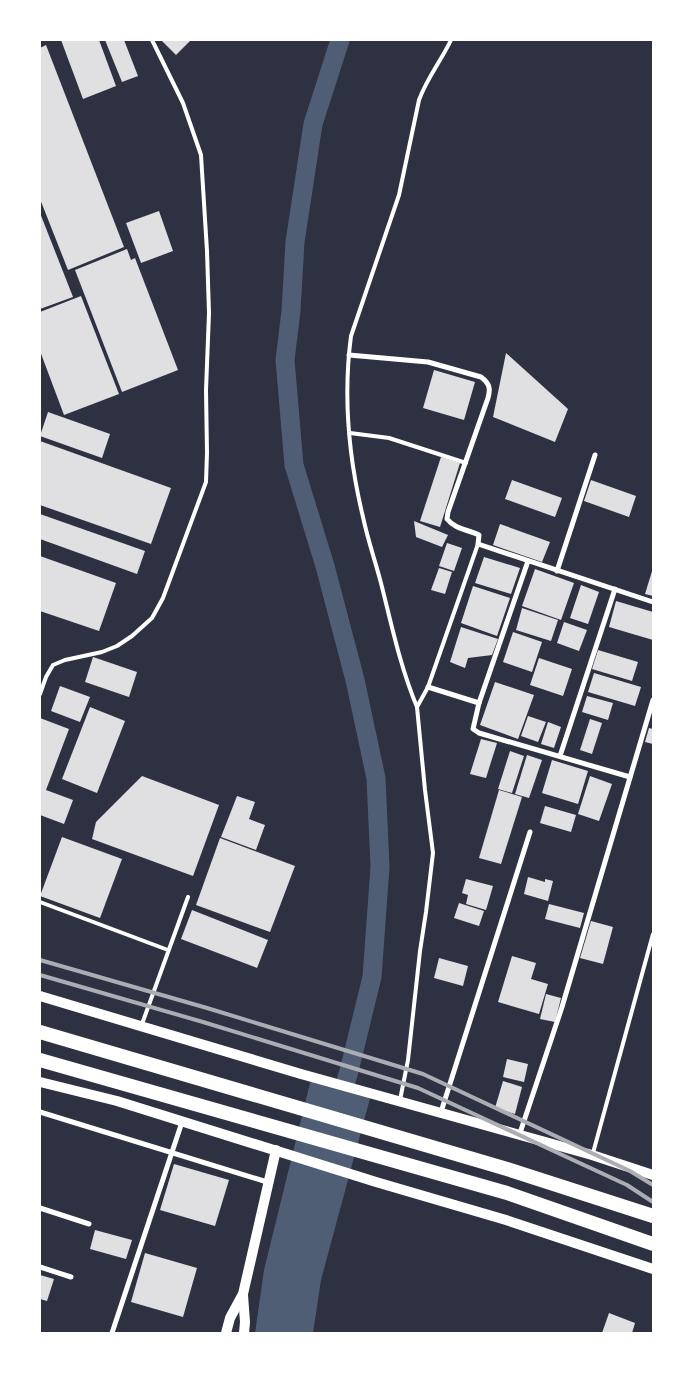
<svg xmlns="http://www.w3.org/2000/svg" width="693" height="1373" font-family="'Alegreya Sans',sans-serif">
	<rect width="100%" height="100%" fill="#2d3142"/>
	<!-- water -->
	<path fill="#4f5d75" d="M312,1075L372,1091L321,1280L313,1333H255L264,1270Z"/>
	<g fill="none" stroke-linecap="round" stroke-linejoin="round">
		<!-- canal -->
		<path stroke="#4f5d75" stroke-width="19" d="M339,1105L349,1071L372,977L380,867L376,778L355,680L325,566L294,465L285,360L291,311L295,242L313,124L340,40"/>
	</g>
	<!-- building -->
	<g fill="#e0e0e3">
		<path d="M61,40H99L116,86L83,99Z"/>
		<path d="M105,40H124L138,76L122,82Z"/>
		<path d="M161,40H188L190,41L176,55Z"/>
		<path d="M46,45L124,247L68,270L40,199V48Z"/>
		<path d="M159,211L173,251L141,263L126,223Z"/>
		<path d="M40,213L73,297L40,309Z"/>
		<path d="M127,249L131,260L135,258L178,370L122,392L75,270Z"/>
		<path d="M81,296L119,394L64,415L40,351V312Z"/>
		<path d="M506,353L568,409L555,442L493,417Z"/>
		<path d="M434,370L475,382L464,420L423,408Z"/>
		<path d="M48,412L110,434L102,458L40,436Z"/>
		<path d="M40,441L171,488L151,544L40,505Z"/>
		<path d="M441,457L460,463L440,527L420,521Z"/>
		<path d="M512,480L562,498L555,517L505,499Z"/>
		<path d="M591,480L636,496L629,517L584,501Z"/>
		<path d="M40,514L145,551L137,574L40,539Z"/>
		<path d="M414,521L448,535L442,547L416,537Z"/>
		<path d="M500,524L550,542L542,562L493,545Z"/>
		<path d="M447,543L462,548L454,571L439,566Z"/>
		<path d="M40,556L116,583L99,631L40,611Z"/>
		<path d="M484,557L520,568L511,594L475,583Z"/>
		<path d="M439,568L452,572L445,594L431,590Z"/>
		<path d="M653,568V596L645,594Z"/>
		<path d="M535,569L574,583L561,620L522,606Z"/>
		<path d="M581,585L599,592L588,624L570,618Z"/>
		<path d="M473,586L510,598L497,636L461,623Z"/>
		<path d="M616,601L653,612V640L609,627Z"/>
		<path d="M522,608L558,620L551,641L516,630Z"/>
		<path d="M564,622L587,630L579,651L557,643Z"/>
		<path d="M461,627L498,639L492,655L468,658L465,668L450,662Z"/>
		<path d="M513,632L542,642L532,672L503,662Z"/>
		<path d="M598,650L638,662L632,681L592,669Z"/>
		<path d="M93,657L137,672L129,697L85,682Z"/>
		<path d="M539,658L572,669L563,696L530,685Z"/>
		<path d="M594,673L641,687L635,706L588,692Z"/>
		<path d="M495,682L534,695L518,739L480,725Z"/>
		<path d="M60,686L90,697L80,722L51,711Z"/>
		<path d="M587,696L613,703L608,720L582,712Z"/>
		<path d="M90,707L125,721L97,793L62,779Z"/>
		<path d="M528,716L546,722L538,742L521,736Z"/>
		<path d="M40,718L69,729L46,790L73,800L64,824L40,815Z"/>
		<path d="M590,719L602,723L592,754L580,750Z"/>
		<path d="M548,722L561,727L554,748L541,744Z"/>
		<path d="M649,728L653,729V744L645,742Z"/>
		<path d="M481,739L497,743L486,778L470,774Z"/>
		<path d="M510,751L524,756L512,793L498,789Z"/>
		<path d="M527,755L542,760L529,798L515,794Z"/>
		<path d="M552,760L588,771L578,804L542,793Z"/>
		<path d="M142,776L219,805L193,876L92,839L96,822Z"/>
		<path d="M590,776L612,784L599,821L578,814Z"/>
		<path d="M499,790L522,797L501,864L479,858Z"/>
		<path d="M237,796L255,802L249,819L265,825L256,850L221,837Z"/>
		<path d="M545,806L576,815L571,832L540,823Z"/>
		<path d="M62,837L122,859L100,918L40,896Z"/>
		<path d="M220,838L295,866L270,932L196,905Z"/>
		<path d="M528,877L545,882V879L553,881L548,901L524,894Z"/>
		<path d="M466,879L493,886L486,910L466,904L468,895L462,893Z"/>
		<path d="M459,903L484,911L479,926L454,918Z"/>
		<path d="M549,904L584,913L580,928L545,919Z"/>
		<path d="M192,910L268,940L257,968L181,939Z"/>
		<path d="M591,921L613,927L603,964L580,958Z"/>
		<path d="M512,956L536,963L531,979L548,984L539,1014L498,1002Z"/>
		<path d="M439,958L468,966L463,986L434,978Z"/>
		<path d="M546,994L561,998L555,1022L540,1019Z"/>
		<path d="M507,1059L528,1064L524,1082L503,1077Z"/>
		<path d="M503,1081L522,1087L515,1114L495,1108Z"/>
		<path d="M174,1164L229,1180L215,1226L160,1210Z"/>
		<path d="M95,1230L132,1240L126,1259L90,1249Z"/>
		<path d="M145,1253L197,1268L183,1317L131,1302Z"/>
		<path d="M40,1275L54,1279L47,1301L40,1299Z"/>
		<path d="M609,1313L635,1323L632,1333H602Z"/>
	</g>
	<g fill="none" stroke-linecap="round" stroke-linejoin="round">
		<!-- service -->
		<g stroke="#fff" stroke-width="4">
			<path d="M350,433L389,438L466,463"/>
			<path d="M40,694L46,677L53,665L65,660L102,652L117,646L132,636L152,618L163,598L206,482L207,453L206,390L209,313L207,251L201,155L183,103L152,40"/>
			<path d="M417,707C401,669 392,627 382,587C376,563 368,541 363,517C349,459 343,396 351,336L399,195L419,100C427,78 441,61 451,40"/>
			<path d="M40,902L168,950"/>
			<path d="M142,1024L188,897"/>
			<path d="M400,1100L408,1060L420,951L426,912L433,853L425,790L417,707L428,687L478,544"/>
			<path d="M593,1153L653,934"/>
		</g>
		<!-- minor -->
		<g stroke="#fff" stroke-width="5">
			<path d="M349,355L428,362L481,377C489,383 491,388 488,398L448,512L447,519C456,530 467,529 479,535L478,544L653,602"/>
			<path d="M528,561L479,703L473,729L479,733L630,777"/>
			<path d="M557,571L595,455"/>
			<path d="M428,687L479,703"/>
			<path d="M560,756L615,589"/>
			<path d="M40,1112L267,1182"/>
			<path d="M441,1112L530,832"/>
			<path d="M519,1136L562,1007L653,700"/>
			<path d="M40,1208L89,1224"/>
			<path d="M40,1267L71,1277"/>
			<path d="M112,1333L182,1122"/>
		</g>
		<!-- secondary -->
		<g stroke="#fff" stroke-width="10">
			<path d="M40,996L301,1074L592,1155L653,1175"/>
			<path d="M40,1082L117,1101L376,1182L506,1220L653,1269"/>
			<path d="M243,1295L245,1322L244,1333"/>
			<path d="M226,1333L230,1318L243,1294L276,1150"/>
		</g>
		<!-- trunk -->
		<g stroke="#fff" stroke-width="14">
			<path d="M40,1032L507,1169L653,1216"/>
			<path d="M40,1060L507,1193L653,1244"/>
		</g>
		<!-- rail -->
		<g stroke="#abadb3" stroke-width="4">
			<path d="M40,960L207,1008L423,1074L630,1171L653,1185"/>
			<path d="M40,975L203,1022L418,1088L627,1185L653,1202"/>
		</g>
	</g>
	<!-- border -->
	<rect width="693" height="1373" fill="none" stroke="#ffffff" stroke-width="82"/>
</svg>
